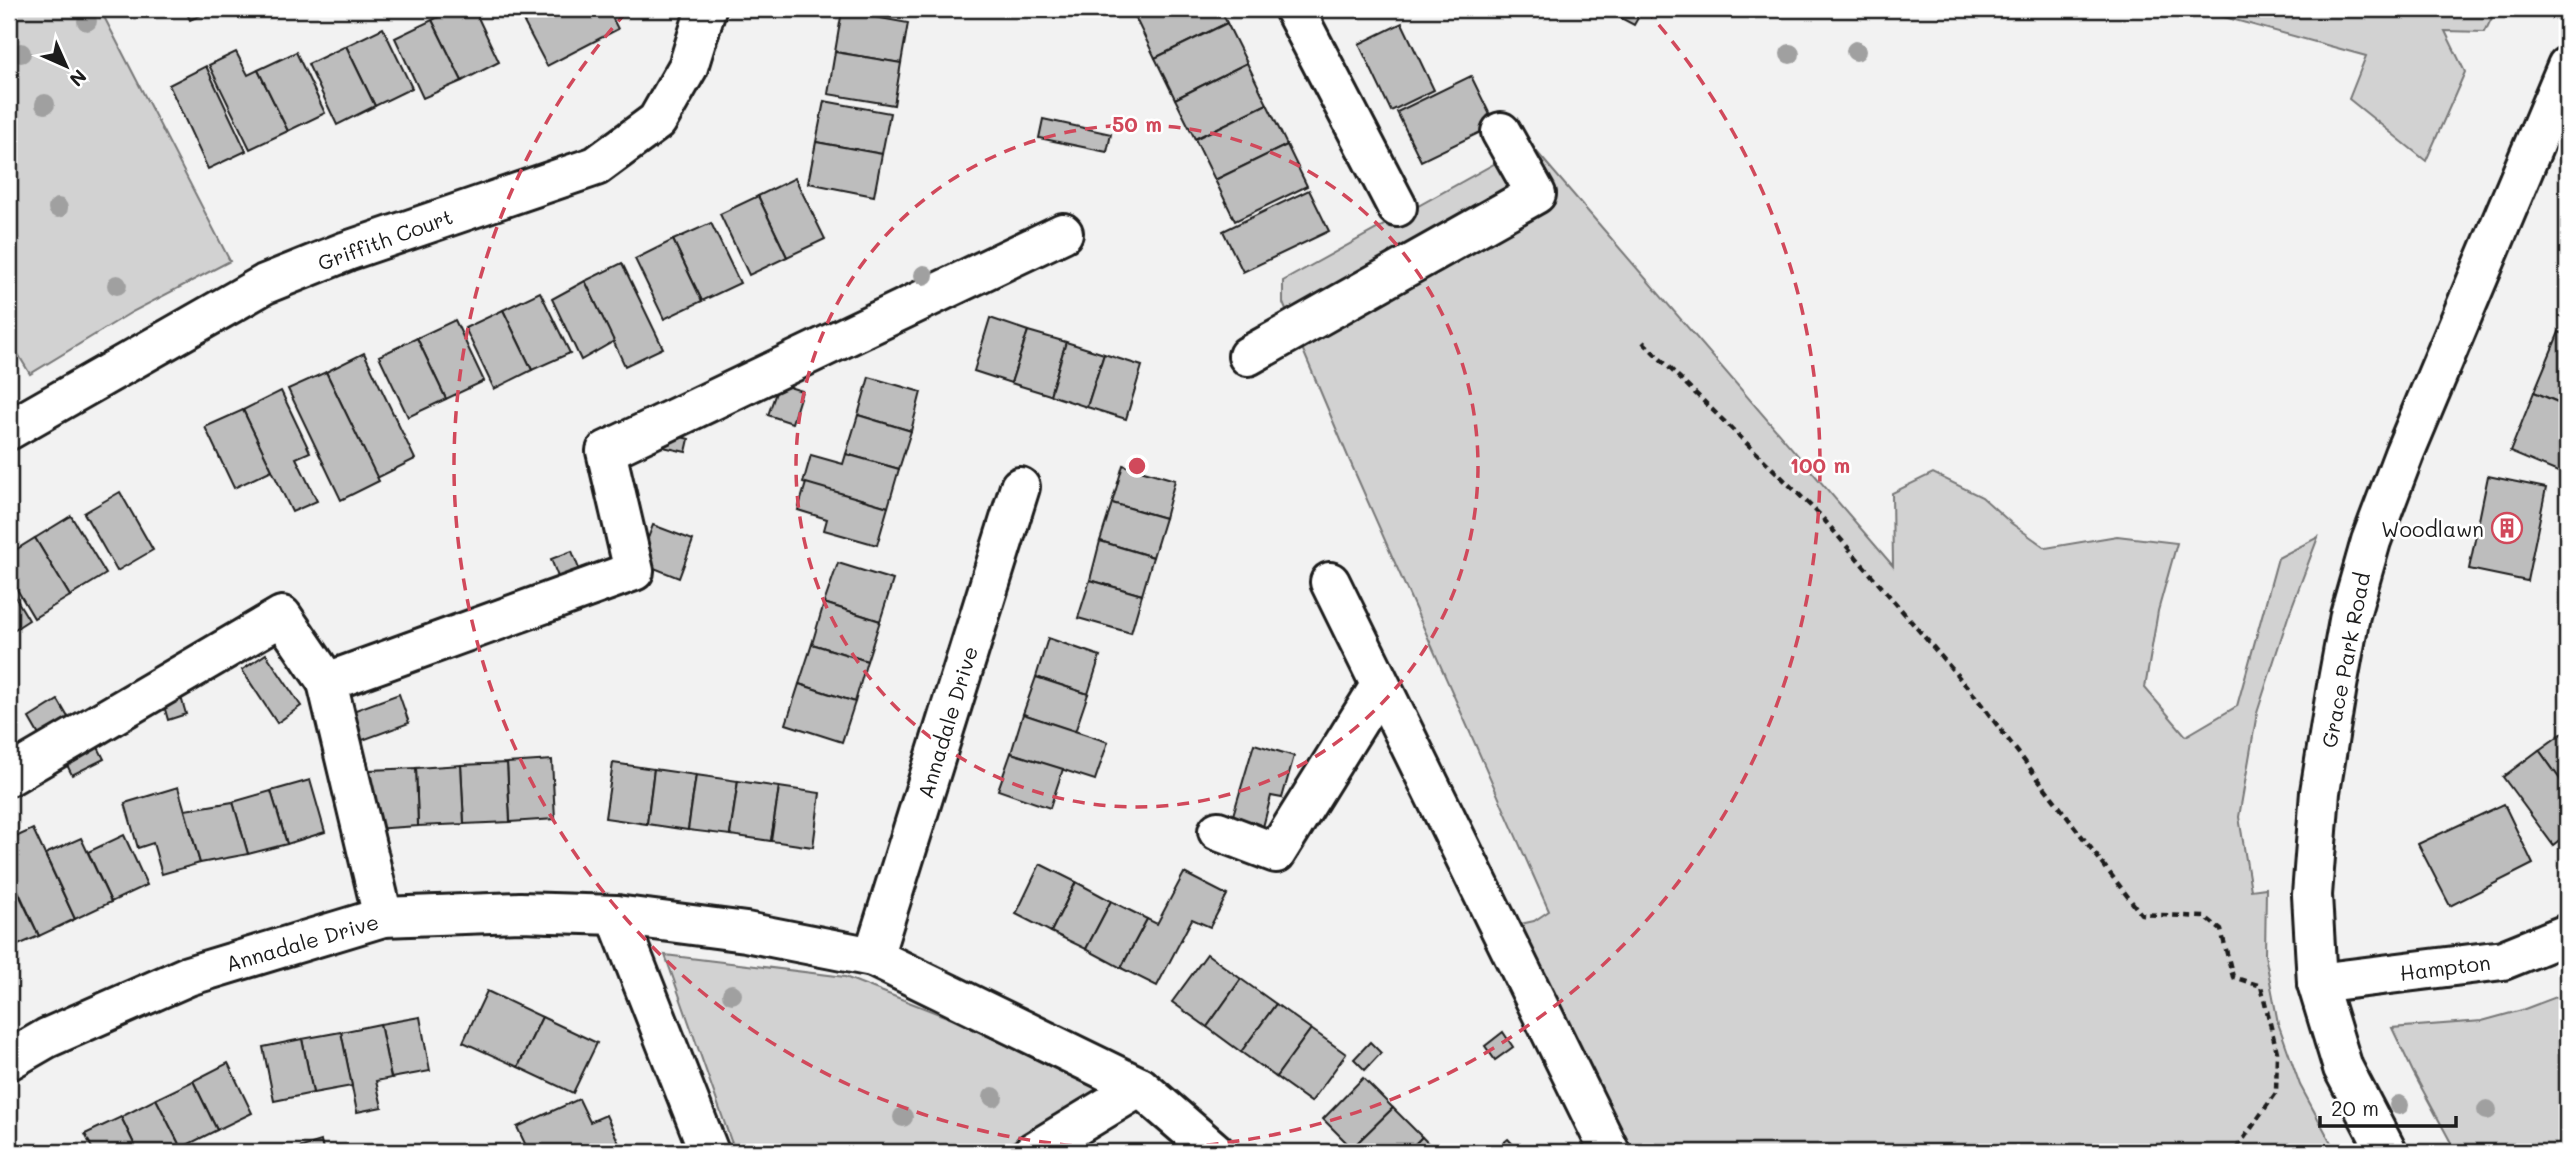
<svg xmlns="http://www.w3.org/2000/svg" width="2576" height="1161" font-family="Mali,sans-serif">
	<rect width="100%" height="100%" fill="#f2f2f2"/>
	<filter id="ink" filterUnits="userSpaceOnUse"><feTurbulence type="fractalNoise" baseFrequency=".0143" numOctaves="2"/><feDisplacementMap in="SourceGraphic" scale="14" xChannelSelector="R" yChannelSelector="G"/><feConvolveMatrix kernelMatrix="1 2 1 2 8 2 1 2 1" color-interpolation-filters="sRGB"/></filter>
	<g filter="url(#ink)">
		<!-- green -->
		<g fill="#d2d2d2" stroke="#777" stroke-width="2">
			<path d="M9,9H100L230,261L132,312L30,374L9,339Z"/>
			<path d="M2195,9H2496L2485,32L2445,31L2465,72L2426,161L2349,99L2366,56Z"/>
			<path d="M1530,144L1893,566L1892,493L1933,473L1982,497L2011,523L2046,548L2117,536L2177,543L2158,611L2145,688L2186,736L2237,706L2278,558L2318,537L2288,617L2257,713L2239,817L2251,890L2266,888L2265,955L2278,1023L2300,1085L2336,1152H1626L1516,925L1534,921L1549,911L1349,459L1283,303V281Z"/>
			<path d="M665,955L845,977L952,1019L1098,1089L996,1152H738L731,1141Z"/>
			<path d="M2567,993V1152H2456L2413,1072L2392,1028L2482,1021L2522,1010Z"/>
		</g>
		<!-- building -->
		<g fill="#bdbdbd" stroke="#1c1c1c" stroke-width="2">
			<path d="M185,9H215L190,20Z"/>
			<path d="M456,9H474L499,62L462,81L432,20Z"/>
			<path d="M517,9H608L618,29L547,66Z"/>
			<path d="M1152,9H1221L1227,23L1155,58L1135,17Z"/>
			<path d="M1604,9H1643L1634,25Z"/>
			<path d="M842,11L908,23L901,63L835,52Z"/>
			<path d="M432,20L462,81L423,98L395,38Z"/>
			<path d="M1227,23L1247,63L1175,99L1155,58Z"/>
			<path d="M1402,23L1434,90L1391,111L1359,44Z"/>
			<path d="M383,28L412,88L375,106L346,46Z"/>
			<path d="M346,46L375,106L337,125L308,64Z"/>
			<path d="M236,52L248,75L258,70L288,131L250,149L209,65Z"/>
			<path d="M296,52L325,113L288,131L258,70Z"/>
			<path d="M835,52L901,63L894,105L828,94Z"/>
			<path d="M1247,63L1267,104L1195,139L1175,99Z"/>
			<path d="M206,66L246,151L208,169L169,85Z"/>
			<path d="M1471,76L1495,125L1421,161L1397,112Z"/>
			<path d="M824,101L890,113L882,154L816,142Z"/>
			<path d="M1267,104L1287,145L1215,180L1195,139Z"/>
			<path d="M1043,119L1111,134L1107,152L1039,138Z"/>
			<path d="M816,142L882,154L874,196L808,183Z"/>
			<path d="M1287,145L1307,186L1235,221L1215,180Z"/>
			<path d="M795,178L825,239L787,257L758,196Z"/>
			<path d="M1309,190L1329,231L1243,272L1223,231Z"/>
			<path d="M758,196L787,257L749,275L720,214Z"/>
			<path d="M711,223L740,283L702,301L673,240Z"/>
			<path d="M673,240L702,301L664,319L635,259Z"/>
			<path d="M622,263L663,348L625,366L585,281Z"/>
			<path d="M585,281L614,341L581,360L552,299Z"/>
			<path d="M540,292L570,353L532,370L503,310Z"/>
			<path d="M503,310L532,370L494,389L465,328Z"/>
			<path d="M990,318L1028,331L1011,383L974,371Z"/>
			<path d="M455,320L484,381L446,399L417,338Z"/>
			<path d="M1028,331L1066,342L1050,395L1011,383Z"/>
			<path d="M2559,332L2567,335V406L2534,392Z"/>
			<path d="M417,338L446,399L408,417L379,356Z"/>
			<path d="M1066,342L1104,354L1087,407L1050,395Z"/>
			<path d="M364,353L415,459L377,478L326,372Z"/>
			<path d="M1104,354L1142,366L1126,419L1087,407Z"/>
			<path d="M326,372L379,481L341,500L288,389Z"/>
			<path d="M869,377L921,392L911,431L858,415Z"/>
			<path d="M779,384L802,391L792,423L768,415Z"/>
			<path d="M281,391L310,452L296,458L317,501L292,512L243,410Z"/>
			<path d="M2534,392L2567,406V470L2565,475L2510,452Z"/>
			<path d="M243,410L272,470L234,488L205,427Z"/>
			<path d="M858,415L911,431L899,469L846,454Z"/>
			<path d="M666,433L689,439L686,452L663,447Z"/>
			<path d="M846,454L899,469L888,507L803,483L811,455L843,464Z"/>
			<path d="M1123,465L1175,480L1165,518L1112,503Z"/>
			<path d="M2488,476L2546,488L2527,581L2469,569Z"/>
			<path d="M806,483L888,507L877,545L824,530L827,519L798,510Z"/>
			<path d="M120,492L153,550L117,571L84,513Z"/>
			<path d="M1112,503L1165,518L1153,557L1100,541Z"/>
			<path d="M71,516L106,574L70,596L35,538Z"/>
			<path d="M653,525L693,540L679,578L639,562Z"/>
			<path d="M35,538L70,596L34,618L9,576V554Z"/>
			<path d="M1100,541L1153,557L1142,595L1090,580Z"/>
			<path d="M572,551L581,574L560,582L551,559Z"/>
			<path d="M838,563L893,580L880,621L824,603Z"/>
			<path d="M1090,580L1142,595L1131,633L1078,618Z"/>
			<path d="M9,587L29,620L9,633Z"/>
			<path d="M824,603L880,621L867,661L812,644Z"/>
			<path d="M1048,638L1100,656L1088,694L1036,677Z"/>
			<path d="M812,644L867,661L855,702L799,684Z"/>
			<path d="M266,654L301,706L277,723L242,670Z"/>
			<path d="M1036,677L1088,694L1075,732L1023,714Z"/>
			<path d="M799,684L855,702L842,742L786,724Z"/>
			<path d="M399,694L409,723L360,741L350,712Z"/>
			<path d="M181,697L186,714L168,720L163,702Z"/>
			<path d="M58,700L69,719L40,737L29,718Z"/>
			<path d="M1023,714L1108,742L1095,780L1011,753Z"/>
			<path d="M2567,730V789L2539,750Z"/>
			<path d="M93,737L104,759L72,775L61,753Z"/>
			<path d="M1254,744L1294,756L1282,798L1271,796L1262,831L1231,822Z"/>
			<path d="M2539,750L2567,789V834L2553,845L2503,777Z"/>
			<path d="M1011,753L1063,769L1050,808L998,790Z"/>
			<path d="M552,760L555,819L510,822L507,763Z"/>
			<path d="M507,763L510,822L464,824L461,765Z"/>
			<path d="M613,763L654,769L647,824L605,818Z"/>
			<path d="M461,765L464,824L418,826L416,768Z"/>
			<path d="M416,768L418,826L373,829L370,770Z"/>
			<path d="M654,769L696,775L688,830L647,824Z"/>
			<path d="M696,775L738,781L730,835L688,830Z"/>
			<path d="M310,780L325,832L287,844L271,791Z"/>
			<path d="M738,781L779,787L771,841L730,835Z"/>
			<path d="M178,787L200,863L162,874L153,843L138,848L125,803Z"/>
			<path d="M779,787L820,793L813,847L771,841Z"/>
			<path d="M271,791L287,844L248,854L233,802Z"/>
			<path d="M233,802L248,854L200,863L185,810Z"/>
			<path d="M2504,804L2533,864L2450,906L2418,844Z"/>
			<path d="M33,829L75,919L39,936L9,871V840Z"/>
			<path d="M124,835L147,885L111,902L88,852Z"/>
			<path d="M81,838L111,902L75,919L45,854Z"/>
			<path d="M1040,864L1076,882L1051,932L1016,914Z"/>
			<path d="M1184,873L1227,895L1210,927L1192,919L1157,986L1121,968L1147,919L1157,924Z"/>
			<path d="M1076,882L1111,901L1086,949L1051,932Z"/>
			<path d="M15,886L39,936L9,949V889Z"/>
			<path d="M1111,901L1147,919L1121,968L1086,949Z"/>
			<path d="M1207,954L1241,979L1207,1027L1172,1002Z"/>
			<path d="M1241,979L1276,1004L1241,1052L1207,1027Z"/>
			<path d="M487,991L542,1017L518,1067L463,1042Z"/>
			<path d="M1276,1004L1311,1029L1276,1077L1241,1052Z"/>
			<path d="M420,1017L430,1071L391,1078L380,1024Z"/>
			<path d="M542,1017L597,1043L573,1093L518,1067Z"/>
			<path d="M380,1024L391,1078L376,1081L382,1107L357,1112L341,1032Z"/>
			<path d="M1311,1029L1346,1054L1311,1102L1276,1077Z"/>
			<path d="M341,1032L352,1086L313,1093L302,1039Z"/>
			<path d="M1503,1032L1513,1047L1495,1060L1485,1046Z"/>
			<path d="M302,1039L313,1093L274,1101L263,1047Z"/>
			<path d="M1370,1042L1381,1053L1365,1070L1354,1059Z"/>
			<path d="M228,1063L252,1113L217,1130L193,1081Z"/>
			<path d="M1363,1078L1393,1108L1352,1148L1323,1119Z"/>
			<path d="M193,1081L217,1130L181,1148L156,1099Z"/>
			<path d="M156,1099L181,1148L172,1152H138L121,1117Z"/>
			<path d="M579,1099L590,1122L606,1115L623,1152H529L517,1127Z"/>
			<path d="M1393,1108L1422,1137L1407,1152H1356L1352,1148Z"/>
			<path d="M121,1117L138,1152H94L85,1134Z"/>
			<path d="M1422,1137L1437,1152H1407Z"/>
			<path d="M1508,1139L1520,1152H1494L1493,1151Z"/>
			<path d="M321,1141L324,1152H293L292,1150Z"/>
		</g>
		<g fill="none" stroke-linecap="round" stroke-linejoin="round">
			<!-- minor casing -->
			<g stroke="#1c1c1c" stroke-width="44">
				<g id="minor">
					<path d="M1294,9L1397,207"/>
					<path d="M1248,356L1536,194L1501,132"/>
					<path d="M9,430L265,284L347,251L596,166L657,121L688,67L706,9"/>
					<path d="M1330,582L1610,1152"/>
					<path d="M327,682L383,917"/>
					<path d="M9,776L282,616L327,682L634,571L606,451L1063,233"/>
					<path d="M1218,831L1276,853L1380,686"/>
					<path d="M616,915L709,1152"/>
					<path d="M873,957L1020,487"/>
					<path d="M2317,983L2503,960L2567,934"/>
					<path d="M9,1060L47,1038L188,976L383,917L520,912L616,915L746,932L873,957L1140,1087L1215,1152"/>
					<path d="M1033,1152L1140,1087"/>
					<path d="M2387,1152L2343,1068L2317,983L2312,895L2320,792L2337,686L2350,615L2371,541L2404,454L2567,66"/>
				</g>
			</g>
			<!-- path -->
			<path stroke="#1c1c1c" stroke-width="4.5" stroke-dasharray="7 5" stroke-linecap="butt" d="M1643,342L1820,515L1975,696L2141,914L2205,917L2221,930L2233,977L2261,986L2277,1052L2276,1093L2234,1152"/>
			<!-- minor -->
			<use href="#minor" stroke="#fff" stroke-width="38"/>
		</g>
		<!-- trees -->
		<g fill="#a0a0a0">
			<circle cx="87" cy="21" r="10"/>
			<circle cx="1856" cy="51" r="10"/>
			<circle cx="21" cy="53" r="10"/>
			<circle cx="1790" cy="54" r="10"/>
			<circle cx="45" cy="104" r="10"/>
			<circle cx="58" cy="208" r="10"/>
			<circle cx="924" cy="275" r="10"/>
			<circle cx="117" cy="285" r="10"/>
			<circle cx="732" cy="994" r="10"/>
			<circle cx="993" cy="1097" r="10"/>
			<circle cx="2399" cy="1105" r="10"/>
			<circle cx="2487" cy="1110" r="10"/>
			<circle cx="903" cy="1117" r="10"/>
		</g>
	</g>
	<!-- distance rings -->
	<g fill="none" stroke="#d1495b" stroke-width="3.5" stroke-dasharray="12 9">
		<circle cx="1137" cy="466" r="341"/>
		<path d="M1645 9A683 683 0 1 1 629 9"/>
	</g>
	<!-- icons -->
	<defs>
		<g id="building-ring" transform="scale(1.575)"><circle r="9.5" fill="#fff" stroke="#d1495b" stroke-width="1.5"/><path d="M-4-6H4V6H1V3H-1V6H-4ZM-2.5-4.3h1.7v1.8h-1.7ZM.8-4.3h1.7v1.8H.8ZM-2.5-1h1.7V.8h-1.7ZM.8-1h1.7V.8H.8Z" fill="#d1495b"/></g>
	</defs>
	<g fill-rule="evenodd">
		<use href="#building-ring" x="2507" y="528"/>
	</g>
	<g text-anchor="middle" dominant-baseline="central" stroke-width="5" stroke-linejoin="round" paint-order="stroke">
		<!-- street labels -->
		<g font-size="21" fill="#1c1c1c" stroke="#fff">
			<text transform="translate(385 239) rotate(-20)">Griffith Court</text>
			<text transform="translate(2345 660) rotate(-79)">Grace Park Road</text>
			<text transform="translate(947 722) rotate(-73)">Annadale Drive</text>
			<text transform="translate(302 942) rotate(-16)">Annadale Drive</text>
			<text transform="translate(2445 967) rotate(-7)">Hampton</text>
		</g>
		<!-- poi labels -->
		<g font-size="21" fill="#1c1c1c" stroke="#fff" text-anchor="end">
			<text x="2484" y="528">Woodlawn</text>
		</g>
	</g>
	<circle cx="1137" cy="466" r="10" fill="#d1495b" stroke="#fff" stroke-width="3.5"/>
	<g font-size="21" text-anchor="middle" font-weight="bold" fill="#d1495b" stroke="#fff" stroke-width="5" stroke-linejoin="round" paint-order="stroke">
		<text x="1137" y="132">50 m</text>
		<text x="1820" y="473">100 m</text>
	</g>
	<!-- margin -->
	<rect width="2576" height="1161" fill="none" stroke="#fff" stroke-width="35"/>
	<rect x="18" y="18" width="2541" height="1126" fill="none" stroke="#1c1c1c" stroke-width="2.5" filter="url(#ink)"/>
	<!-- north arrow -->
	<g transform="translate(66 66) rotate(135)" stroke="#ffffff" stroke-width="5" paint-order="stroke">
	<path d="M0-5L12 26L0 18L-12 26Z" fill="#1c1c1c"/>
	<text y="-10" font-size="19" font-weight="bold" text-anchor="middle" fill="#1c1c1c">N</text>
	</g>
	<!-- scale -->
	<path d="M2320 1116v10h136v-10" fill="none" stroke="#1c1c1c" stroke-width="3.5"/>
	<text x="2331" y="1116" font-size="21" fill="#1c1c1c" stroke="#ffffff" stroke-width="5" paint-order="stroke">20 m</text>
</svg>
